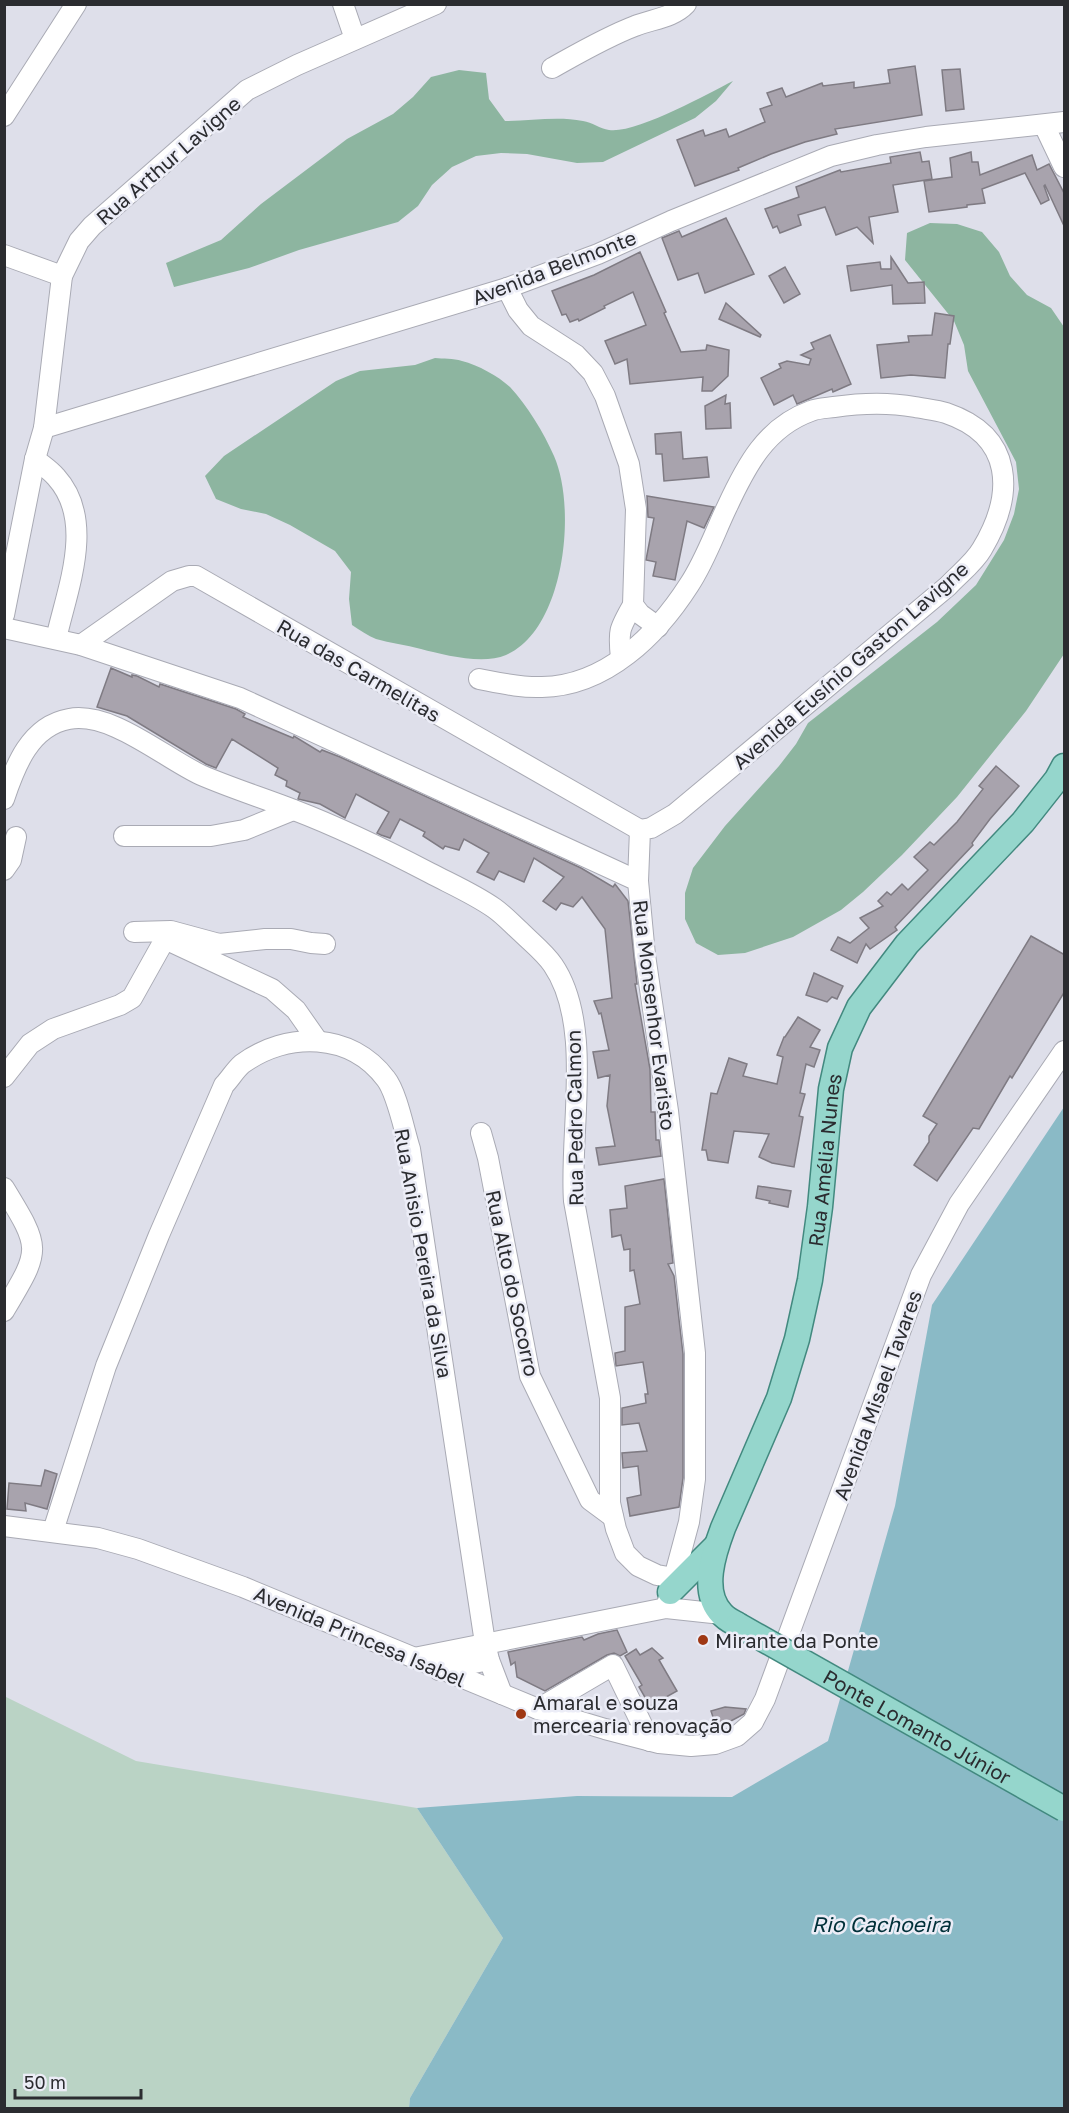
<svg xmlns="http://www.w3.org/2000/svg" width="1069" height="2113" font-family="'Golos Text',sans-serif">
	<rect width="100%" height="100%" fill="#dedfea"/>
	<!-- green -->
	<path fill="#bad3c5" d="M4,1696L136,1761L417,1808L503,1938L410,2098L409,2108H5Z"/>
	<!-- forest -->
	<g fill="#8db5a0">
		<path d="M459,70L486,73L489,99L505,121C531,121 557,116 583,121C592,122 600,129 609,130C636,134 707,94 733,81L716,101L695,118L603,162L577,163L527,154L501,153L476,156L452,167L432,185L418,206L398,222L299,250L249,268L174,287L166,263L221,240L261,204L326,155L347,139L393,114L413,97L431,77Z"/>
		<path d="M930,223L957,224L982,232L999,252L1010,276L1027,295L1051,308L1064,327V654L1026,711L957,797L902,855L863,892L841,910L793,937L745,953L718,955L696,943L685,919V893L693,868L725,826L779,766L796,744L808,723L937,622L976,585L1004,540L1014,514L1019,489L1016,462L968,371L964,345L954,321L905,260L907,233Z"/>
		<path d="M435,358C443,359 453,358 462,361C478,365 498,376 510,387C527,405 544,433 554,456C577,508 565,630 506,655C483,665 444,655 421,649C406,645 390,643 376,639C368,636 360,630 352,625L349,599L351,572L335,551L290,525L266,514L241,509L216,499L205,476L224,456L336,381L360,371L415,365Z"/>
	</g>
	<!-- water -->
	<path fill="#8abac6" d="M1064,1107V2108H409L410,2098L503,1938L417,1808L577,1796L732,1797L828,1741L895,1506L932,1305Z"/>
	<!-- building -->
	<g fill="#a8a3ad" stroke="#7f7b83" stroke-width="1.5">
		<path d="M915,66L922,115L835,129L837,134L805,142L771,154L738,168L739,170L695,186L677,140L703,130L705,136L726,129L729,137L765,122L760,109L772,105L767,93L782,88L786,97L822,83L823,86L854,82V88L890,83L888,70Z"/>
		<path d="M960,69L964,109L946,111L942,70Z"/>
		<path d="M920,152L922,162L929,161L932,179L893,185L898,212L869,217L873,243L857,227L836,235L825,207L798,215L801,225L780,233L777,226L773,228L765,209L799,197L796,187L840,170L841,172L891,163L890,157Z"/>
		<path d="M971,152L972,162H978L980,175L1032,155L1037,170L1049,164L1065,195V228L1045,185L1044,186L1049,200L1041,204L1025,173L982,189L985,203L967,205V207L929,212L924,181L952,177L950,158Z"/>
		<path d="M726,218L754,274L705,293L698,273L678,280L662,238L679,231L682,237Z"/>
		<path d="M640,252L666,312L664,313L681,352L706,350L707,345L729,350L728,376L712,391H702L703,377L630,384L627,359L615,364L605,341L646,325L633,292L604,306L605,308L579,321L578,319L570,322L566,314L562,315L552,291L594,275Z"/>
		<path d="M891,257L908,283L924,282L925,303L893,304L892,285L851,291L847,266L880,262L881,269H891Z"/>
		<path d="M785,267L800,294L784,303L769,276Z"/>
		<path d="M726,303L761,335L760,337L719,319Z"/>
		<path d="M935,313L954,316L950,344H948L945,378L911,375L881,378L877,345L909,342L908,336L932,335Z"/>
		<path d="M830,335L851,384L833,392L832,389L797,404L793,395L774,405L761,378L781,368L779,364L787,361L809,365L811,359L801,355L814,349L811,343Z"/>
		<path d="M726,395L725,404L730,403L731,428L706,429L705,406Z"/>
		<path d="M681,432L683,459L707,457L709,477L664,481L662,454H656L655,434Z"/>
		<path d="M647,496L714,507L704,528L687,521L675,580L653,576L656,562L646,560L654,518L648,517Z"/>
		<path d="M111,668L132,677V675L137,676L159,687L160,684L236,709L245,714L243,717L293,738L294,736L320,752L322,750L340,757L581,868L613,887L615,884L628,901L637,984H635L650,1069L651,1112H655L656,1140H659L661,1156L599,1165L596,1148L615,1146L607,1106L610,1075L598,1078L593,1052L609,1050L601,1013L599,1014L594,1001L612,998L605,929L582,897L573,907L561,903L556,910L543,901L564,877L534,858L524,882L499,871L494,880L477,872L489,853L464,839L459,850L445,846L443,849L423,836L425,832L400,819L390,838L381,835L377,833L389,812L356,794L345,818L320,804L298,799L300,793L286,786L287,781L275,775L278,768L232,739L216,768L206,764L127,716L97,707Z"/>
		<path d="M996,766L1019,786L990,819L972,843L973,845L895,927L897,930L870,949L866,944L857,963L831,950L838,937L850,943L869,928L860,918L883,906L878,901L887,892L891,895L902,884L908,890L928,870L914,857L930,842L934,845L957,822L983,789L979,786Z"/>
		<path d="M1031,936L1065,955V991L1012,1078L1010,1076L979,1129L973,1128L937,1181L914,1165L929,1142V1136L937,1124L923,1116Z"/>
		<path d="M814,973L843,986L837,999L832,997L827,1002L806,995Z"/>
		<path d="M798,1017L820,1030L810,1047L820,1050L814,1067L806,1064L800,1093L805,1094L799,1116L803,1117L794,1167L772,1163L759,1157L769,1134L734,1131L728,1163L708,1160L706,1150H702L711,1093L717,1094L729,1058L747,1064L743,1076L777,1084L783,1057L777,1055L784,1037H785Z"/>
		<path d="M664,1179L673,1263L668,1264L674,1276L683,1354V1478L679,1507L630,1516L627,1498L641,1495L638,1466L623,1468L622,1453L647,1451L639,1423L622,1425V1408L646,1403L645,1394H648L643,1362L616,1366L615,1353L625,1351V1307L640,1304L634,1270L630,1271V1249L624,1250L621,1235L612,1237L610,1210L627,1208L625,1186Z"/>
		<path d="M758,1186L791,1191L788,1207L769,1203L770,1201L756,1198Z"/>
		<path d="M45,1470L57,1474L47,1509L25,1503L26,1511L7,1509L9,1483L41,1486Z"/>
		<path d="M617,1630L627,1652L620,1656L614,1653L607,1655L545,1691L517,1677L515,1662L511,1665L508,1652L582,1637L584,1640L598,1634Z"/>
		<path d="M652,1648L663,1658L659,1660L677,1691L650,1706L639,1687L642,1685L625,1656L636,1649L640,1655Z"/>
		<path d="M725,1707L746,1709L744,1714L729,1722L716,1726L711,1711Z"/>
	</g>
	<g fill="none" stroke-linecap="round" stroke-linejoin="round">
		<!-- minor casing -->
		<g stroke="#a9aab4" stroke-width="22">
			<g id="minor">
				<path d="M343,4L355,39"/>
				<path d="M552,68C579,53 606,37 635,26C652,19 673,18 686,4"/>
				<path d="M4,116L76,4"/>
				<path d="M1044,125L1064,167"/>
				<path d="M4,255L62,276"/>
				<path d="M507,288L518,310L531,326L576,355L593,373L605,396L629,464L636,509L633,605L640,614L658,627"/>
				<path d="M44,428L507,288L598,254L671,221L831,156L877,145L926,137L1064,122"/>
				<path d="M35,459C42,465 50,470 56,477C96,521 67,589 56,639"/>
				<path d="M4,615L35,459L44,428L62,276L79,241L92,226L247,90L297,65L436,4"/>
				<path d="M4,628L81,645L240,698L638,881L645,955L668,1111L695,1353V1479L689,1522L674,1578"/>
				<path d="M81,645L172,581L189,576H196L640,830"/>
				<path d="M621,658C618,631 619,629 633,605"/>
				<path d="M479,679C500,683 521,688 542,687C606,686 657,635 689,585C705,561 715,532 727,507C746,466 766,427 811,411C818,408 827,408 834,407C861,403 888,402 915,407C925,409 937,410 946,413C1014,436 1015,494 982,549C974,563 959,574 948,586L675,814L651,828L640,830L638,881"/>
				<path d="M4,799C15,766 30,726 69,719C111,711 164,758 201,775C231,788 263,798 294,810C341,828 386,850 430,873C451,884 474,894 494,908C504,915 512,924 521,932C531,942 545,953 553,965C594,1025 569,1131 574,1201L610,1398V1503L616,1529L625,1553L638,1566L657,1575L674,1578L666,1608"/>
				<path d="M124,836H211L244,830L293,810"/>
				<path d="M4,870L11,860L16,837"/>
				<path d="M134,932L171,931L219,944L265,939H291L311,943L325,944"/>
				<path d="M4,1077L30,1044L53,1029L120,1005L132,998L165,939L272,989L296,1010L317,1040"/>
				<path d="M481,1133L488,1158L530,1376L590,1500L613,1517"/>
				<path d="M4,1188C42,1250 41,1249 4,1311"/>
				<path d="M4,1526L98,1538L138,1549L243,1587L538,1709L605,1729L659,1743L691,1746L715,1744L737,1736L753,1722L765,1699L921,1275L959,1204L1064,1051"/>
				<path d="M53,1531L106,1366L159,1235L224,1085C230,1079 235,1070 242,1064C287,1031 351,1032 386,1079C397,1093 404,1130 410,1149L485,1643L489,1660L502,1694"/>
				<path d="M414,1658L666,1608L722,1614"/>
				<path d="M439,1670L489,1660"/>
				<path d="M538,1709L613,1665L650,1741"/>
			</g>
		</g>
		<!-- major casing -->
		<g stroke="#42897f" stroke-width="27">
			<g id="major">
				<path d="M670,1592L716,1546"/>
				<path id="s1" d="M738,1625C733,1622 726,1619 722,1614C700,1592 714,1552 723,1528L779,1398L797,1339L810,1280L820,1207L831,1089L840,1048L859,1007L907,944L1023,822L1057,779L1064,766"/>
			</g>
		</g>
		<!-- minor -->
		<use href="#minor" stroke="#fff" stroke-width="20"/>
		<!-- major -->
		<use href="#major" stroke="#95d6cc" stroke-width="24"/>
		<!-- major-bridge casing -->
		<g stroke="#42897f" stroke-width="27" stroke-linecap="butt">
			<g id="major-bridge">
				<path id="s2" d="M738,1625L1064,1809"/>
			</g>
		</g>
		<!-- major-bridge -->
		<use href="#major-bridge" stroke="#95d6cc" stroke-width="24"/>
	</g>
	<!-- markers -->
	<g fill="#9f3814" stroke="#ecedf7" stroke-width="2">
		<circle cx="703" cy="1640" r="6"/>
		<circle cx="521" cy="1714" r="6"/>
	</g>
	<g text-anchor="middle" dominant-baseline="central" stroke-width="5" stroke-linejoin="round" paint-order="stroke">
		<!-- street labels -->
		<g font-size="20" fill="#2b2c30" stroke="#ecedf7">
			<text transform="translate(168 160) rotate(-41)">Rua Arthur Lavigne</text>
			<text transform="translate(554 267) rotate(-21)">Avenida Belmonte</text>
			<text transform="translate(850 665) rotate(-41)">Avenida Eusínio Gaston Lavigne</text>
			<text transform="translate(359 670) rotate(30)">Rua das Carmelitas</text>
			<text transform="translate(655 1015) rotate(83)">Rua Monsenhor Evaristo</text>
			<text transform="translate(574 1118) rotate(-91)">Rua Pedro Calmon</text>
			<text stroke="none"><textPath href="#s1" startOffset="495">Rua Amélia Nunes</textPath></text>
			<text transform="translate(424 1253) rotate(80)">Rua Anisio Pereira da Silva</text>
			<text transform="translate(513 1283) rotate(78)">Rua Alto do Socorro</text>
			<text transform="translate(877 1395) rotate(-70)">Avenida Misael Tavares</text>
			<text transform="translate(360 1636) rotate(23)">Avenida Princesa Isabel</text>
			<text stroke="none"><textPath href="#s2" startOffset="206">Ponte Lomanto Júnior</textPath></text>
		</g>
		<!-- poi labels -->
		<g font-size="20" fill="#2b2c30" stroke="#ecedf7" text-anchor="start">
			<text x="715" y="1640">Mirante da Ponte</text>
			<text x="533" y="1702">Amaral e souza<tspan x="533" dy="23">mercearia renovação</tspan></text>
		</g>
		<!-- water labels -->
		<g font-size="21" font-style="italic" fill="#003039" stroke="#ecedf7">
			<text x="881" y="1924">Rio Cachoeira</text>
		</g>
	</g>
	<!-- border -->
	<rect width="1069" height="2113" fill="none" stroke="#2b2c30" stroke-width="12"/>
	<!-- scale -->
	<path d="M15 2089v9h126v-9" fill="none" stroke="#2b2c30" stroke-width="3"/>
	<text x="24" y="2089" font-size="18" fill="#2b2c30" stroke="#ecedf7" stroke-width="4.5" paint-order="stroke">50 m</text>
</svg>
